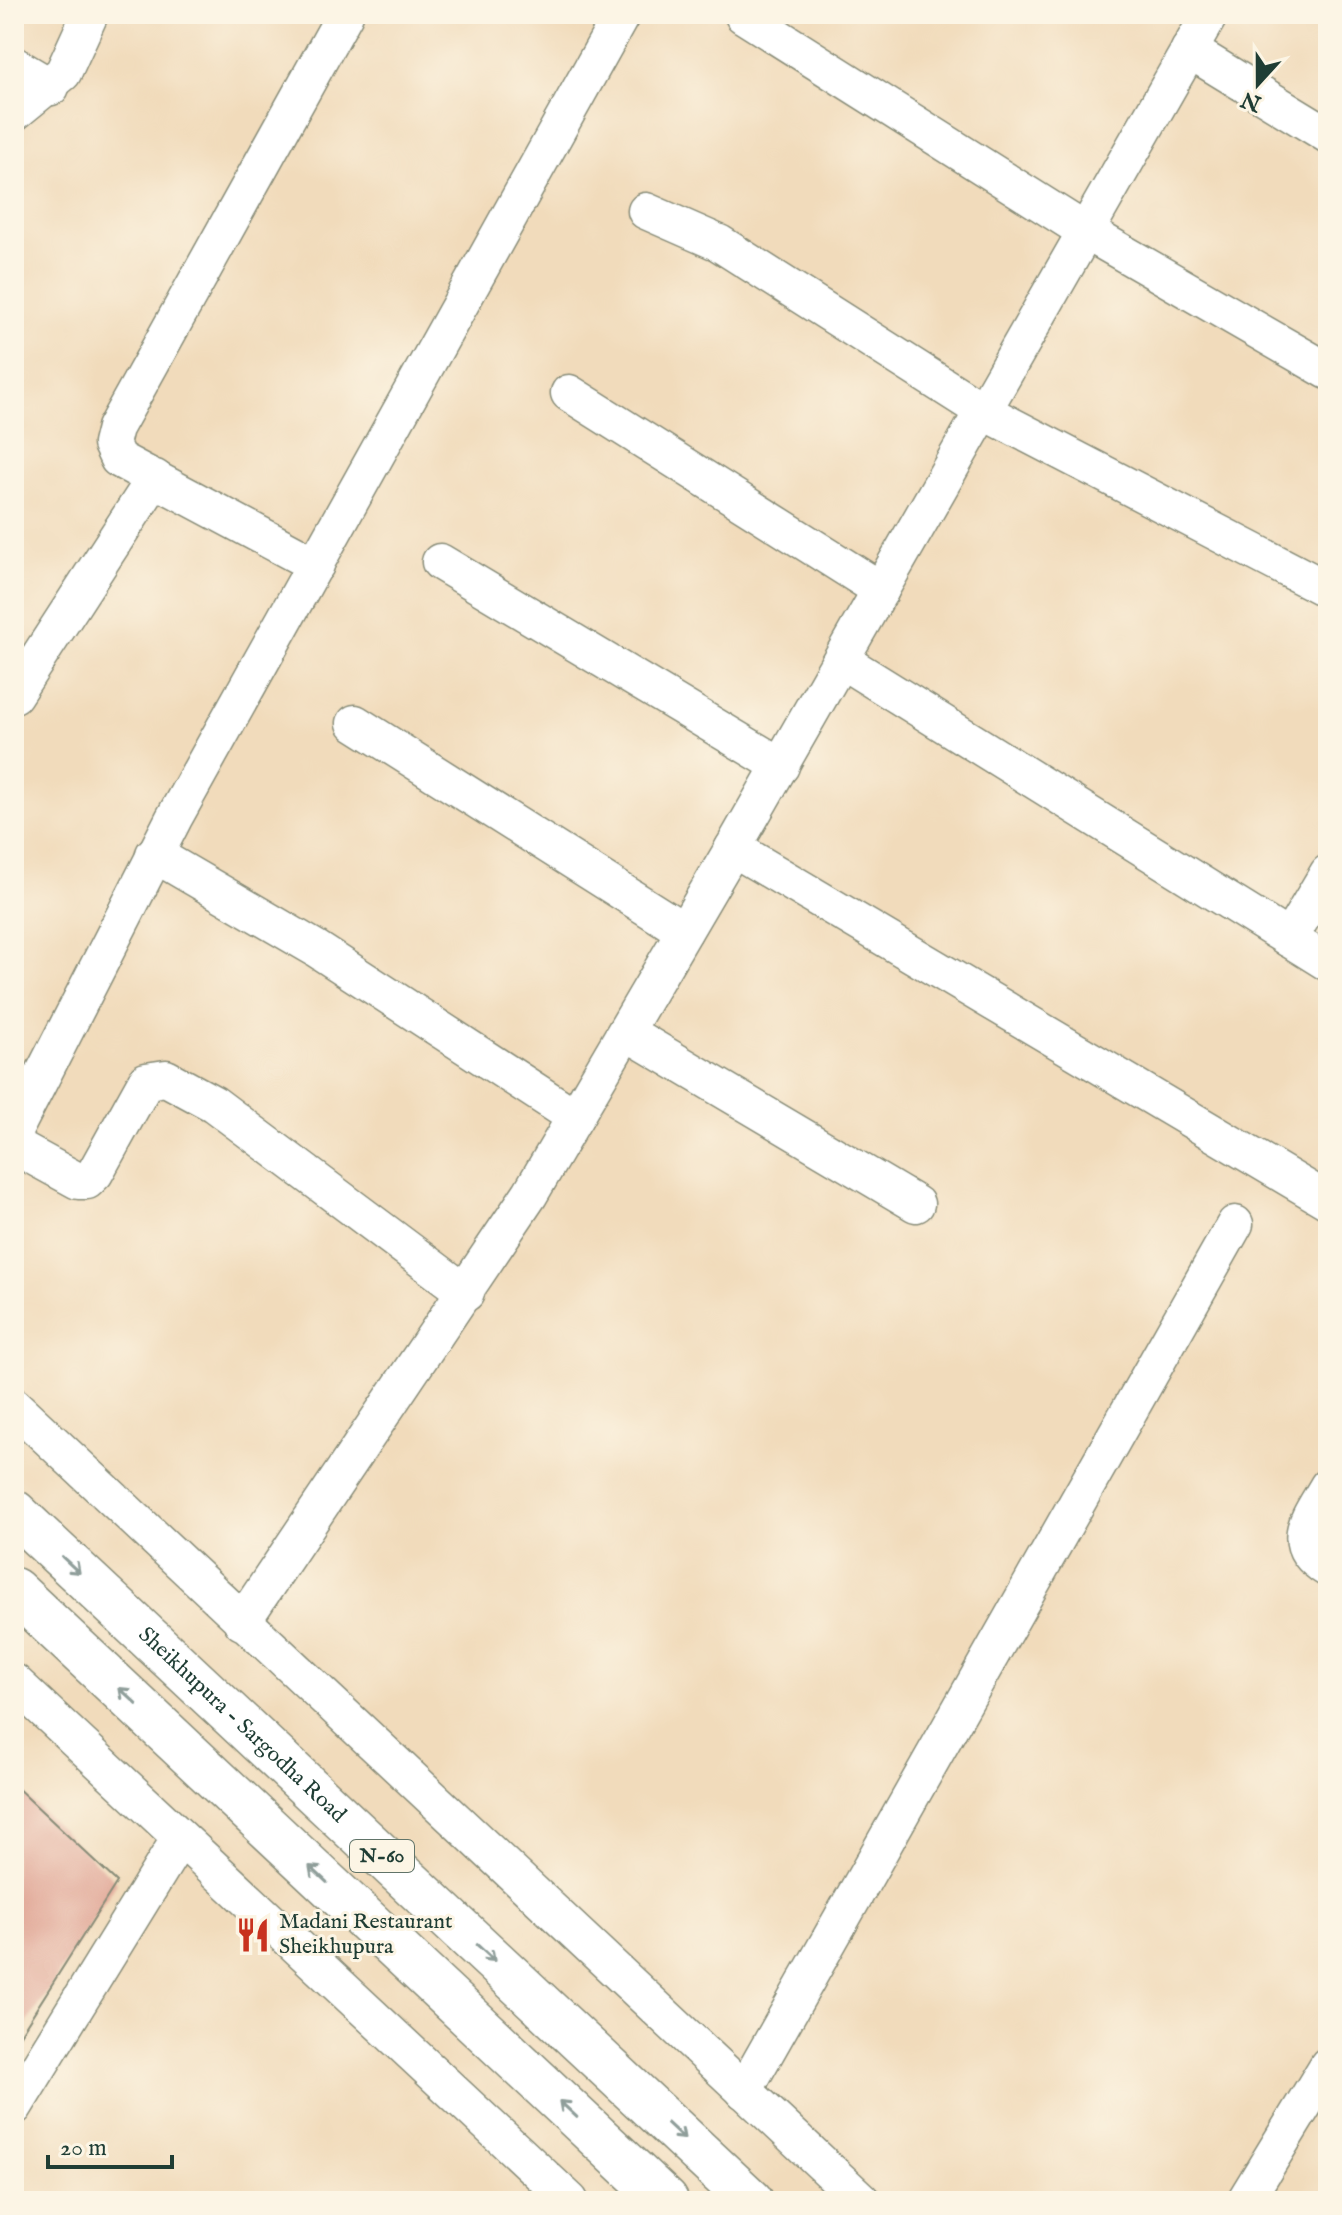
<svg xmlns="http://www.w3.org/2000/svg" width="1342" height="2215" font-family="'IM FELL English',serif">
	<rect width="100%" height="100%" fill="#fcf5e5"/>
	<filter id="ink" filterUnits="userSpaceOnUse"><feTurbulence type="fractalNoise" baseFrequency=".0125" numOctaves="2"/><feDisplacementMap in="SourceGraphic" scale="16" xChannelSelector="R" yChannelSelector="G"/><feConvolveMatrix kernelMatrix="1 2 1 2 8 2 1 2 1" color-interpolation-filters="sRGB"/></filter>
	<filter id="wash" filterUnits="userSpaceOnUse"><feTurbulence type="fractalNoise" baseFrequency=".006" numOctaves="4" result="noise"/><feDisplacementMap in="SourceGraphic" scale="32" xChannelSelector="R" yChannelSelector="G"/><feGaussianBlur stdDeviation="1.8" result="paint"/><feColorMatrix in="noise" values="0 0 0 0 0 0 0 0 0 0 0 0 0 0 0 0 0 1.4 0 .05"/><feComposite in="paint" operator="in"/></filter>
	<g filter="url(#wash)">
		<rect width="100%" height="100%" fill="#f1dbbb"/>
		<g id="blocks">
			<!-- building -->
			<path fill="#e1a898" d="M14,1785L117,1882L14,2044Z"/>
		</g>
	</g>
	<g filter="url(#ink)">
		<use href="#blocks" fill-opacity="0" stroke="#888c78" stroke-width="2"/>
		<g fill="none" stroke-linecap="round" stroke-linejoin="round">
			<!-- street casing -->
			<g stroke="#888c78" stroke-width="39">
				<g id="street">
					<path d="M743,15L1085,231L1328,371"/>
					<path d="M1189,50L1328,135"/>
					<path d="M14,65L51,87"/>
					<path d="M14,113L63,73L90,14"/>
					<path d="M646,211L719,243L983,411L1328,590"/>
					<path d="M569,393L881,590"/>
					<path d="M440,562L781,766"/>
					<path d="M316,565L118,459L111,444L115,428L345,14"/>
					<path d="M841,660L1328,963"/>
					<path d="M14,695L155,478"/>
					<path d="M355,723L684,931"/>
					<path d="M733,848L1328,1201"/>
					<path d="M154,854L315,948L575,1117"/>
					<path d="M1289,939L1328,873"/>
					<path d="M626,1032L916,1204"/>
					<path d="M14,1131L174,818L622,14"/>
					<path d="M14,1146L78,1181H87L95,1173L146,1081L166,1078L214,1104L466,1293"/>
					<path d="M14,1406L862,2201"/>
					<path d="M1328,1486C1309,1519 1286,1544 1328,1569"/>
					<path d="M242,1622L530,1194L733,848L1210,14"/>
					<path d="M14,1682L570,2201"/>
					<path d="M744,2091L1235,1224"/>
					<path d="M14,2107L180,1838"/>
					<path d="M1245,2201L1328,2065"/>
				</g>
			</g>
			<!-- highway casing -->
			<g stroke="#888c78" stroke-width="47">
				<g id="highway">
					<path id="s1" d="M14,1512L751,2201"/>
					<path d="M14,1590L666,2201"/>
				</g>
			</g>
			<!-- street -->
			<use href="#street" stroke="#fff" stroke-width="36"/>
			<!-- highway -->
			<use href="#highway" stroke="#fff" stroke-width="44"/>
		</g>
		<!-- one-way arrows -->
		<defs><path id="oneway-shaft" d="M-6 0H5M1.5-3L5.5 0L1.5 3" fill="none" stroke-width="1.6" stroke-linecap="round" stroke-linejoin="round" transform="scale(2)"/></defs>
		<g stroke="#8f9e9a">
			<use href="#oneway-shaft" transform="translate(71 1565) rotate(43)"/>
			<use href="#oneway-shaft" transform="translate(128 1696) rotate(-137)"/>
			<use href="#oneway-shaft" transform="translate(318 1874) rotate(-137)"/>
			<use href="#oneway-shaft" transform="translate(486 1953) rotate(43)"/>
			<use href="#oneway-shaft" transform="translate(568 2109) rotate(-137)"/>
			<use href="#oneway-shaft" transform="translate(676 2131) rotate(43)"/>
		</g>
	</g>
	<!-- icons -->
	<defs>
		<g id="restaurant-bare" transform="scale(2.76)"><path d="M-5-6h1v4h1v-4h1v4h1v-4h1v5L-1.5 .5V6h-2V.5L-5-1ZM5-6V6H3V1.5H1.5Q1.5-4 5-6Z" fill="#c8321e" stroke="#fcf5e5" stroke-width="2.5" paint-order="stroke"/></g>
	</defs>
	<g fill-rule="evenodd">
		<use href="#restaurant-bare" x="253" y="1935"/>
	</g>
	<g text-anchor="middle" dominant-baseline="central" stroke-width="6" stroke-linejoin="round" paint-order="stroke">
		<!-- shield labels -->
		<rect fill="#fcf5e5" stroke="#617469" stroke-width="2" x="350" y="1840" width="64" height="32" rx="6"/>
		<g font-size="20" font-weight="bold" fill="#1f3d34">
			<text x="382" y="1856">N-60</text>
		</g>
		<!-- street labels -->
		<g font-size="22" fill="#1f3d34" stroke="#fcf5e5">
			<text stroke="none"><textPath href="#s1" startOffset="312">Sheikhupura - Sargodha Road</textPath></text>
		</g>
		<!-- poi labels -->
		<g font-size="22" fill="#1f3d34" stroke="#fcf5e5" text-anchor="start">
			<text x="279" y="1922">Madani Restaurant<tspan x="279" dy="25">Sheikhupura</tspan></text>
		</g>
	</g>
	<!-- margin -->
	<rect width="1342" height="2215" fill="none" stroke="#fcf5e5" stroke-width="48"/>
	<!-- north arrow -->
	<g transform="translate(1258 84) rotate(201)" stroke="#fcf5e5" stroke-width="6" paint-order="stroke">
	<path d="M0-6L14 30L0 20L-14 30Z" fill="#1f3d34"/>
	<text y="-12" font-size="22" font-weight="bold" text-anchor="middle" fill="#1f3d34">N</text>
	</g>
	<!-- scale -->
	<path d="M48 2155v12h124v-12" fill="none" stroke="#1f3d34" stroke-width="4"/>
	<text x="60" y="2155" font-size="24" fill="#1f3d34" stroke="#fcf5e5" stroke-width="6" paint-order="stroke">20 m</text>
</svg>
